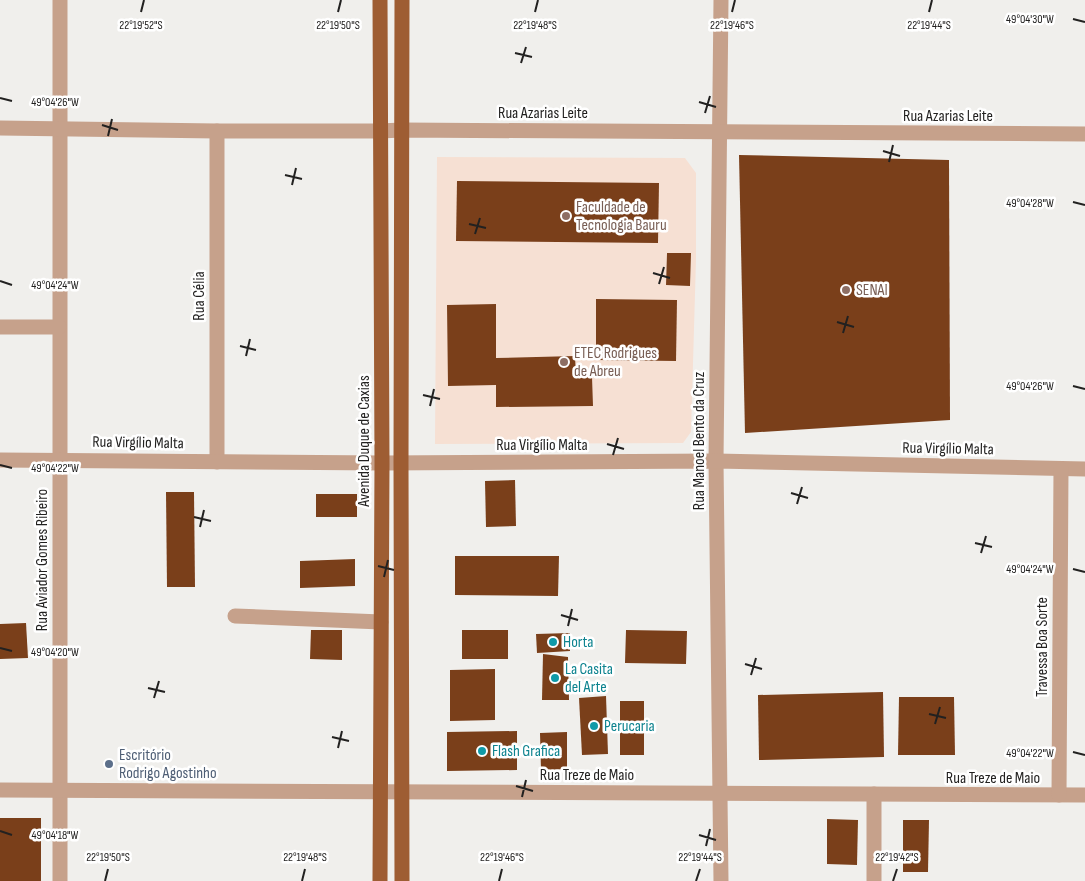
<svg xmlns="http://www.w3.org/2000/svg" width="1085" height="881" font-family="'Sofia Sans Condensed',sans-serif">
	<rect width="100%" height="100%" fill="#f0efec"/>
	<!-- education -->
	<path fill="#f6e0d3" d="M437,157L685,158L696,173V259L691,432L683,443L435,444Z"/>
	<!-- building -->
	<g fill="#7a3f1a">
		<path d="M739,155L949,160L950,420L745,433Z"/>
		<path d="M457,181L659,183L658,243L456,241Z"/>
		<path d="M667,253H691L690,286L666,285Z"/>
		<path d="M596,299L677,300L676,361L596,360Z"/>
		<path d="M496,304V358L575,356L576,377H592L593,406L496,407V385L448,386L447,305Z"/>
		<path d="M515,480L516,526L486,527L485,481Z"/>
		<path d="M166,492H194L195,587H167Z"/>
		<rect x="316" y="494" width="41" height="23"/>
		<path d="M455,556H559L558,596L455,595Z"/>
		<path d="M355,559V586L300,588V561Z"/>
		<path d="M26,623L28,658L0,659V624Z"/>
		<path d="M311,630H342V660L310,659Z"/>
		<rect x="462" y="630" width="46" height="29"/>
		<path d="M626,630L687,631L686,664L625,663Z"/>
		<path d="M570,633V651L537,653L536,634Z"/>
		<path d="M543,654L568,657L569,700H542Z"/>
		<path d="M495,669V720L450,721V670Z"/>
		<path d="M883,692L884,757L759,760L758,695Z"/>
		<path d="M606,696L608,754L582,755L579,698Z"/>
		<path d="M899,697H954L955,755H898Z"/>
		<rect x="620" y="701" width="24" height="54"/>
		<path d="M517,731V770L447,771V732Z"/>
		<path d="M567,732V769L541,770L540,733Z"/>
		<rect x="0" y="818" width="41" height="63"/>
		<path d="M827,819L858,820L857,865L827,864Z"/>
		<path d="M903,820H929L928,872H903Z"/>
	</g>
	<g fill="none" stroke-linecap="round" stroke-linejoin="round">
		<!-- minor -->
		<g stroke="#c6a18b" stroke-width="15">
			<path d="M60,0V881"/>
			<path d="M721,0L716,461L721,881"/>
			<path d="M0,128L217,131H380L402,130L1085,134"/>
			<path d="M217,131V462"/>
			<path d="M0,327H59"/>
			<path d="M0,460L382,463L716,461L1085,469"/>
			<path d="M235,616L381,622"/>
			<path d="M0,790L1085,795"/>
			<path d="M874,794V881"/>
			<path d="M1059,795L1061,469"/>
		</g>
		<!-- major -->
		<g stroke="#9e5d33" stroke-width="15">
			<path d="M380,0L382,463L380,881"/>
			<path d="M402,0L401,463L402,881"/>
		</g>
	</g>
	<!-- ticks -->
	<path fill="none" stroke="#222120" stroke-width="2" d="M141,12L144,0M338,12L341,0M535,12L538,0M732,12L735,0M929,12L932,0M1073,19L1085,22M515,53L532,57M521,63L526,47M0,98L12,101M699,102L716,107M705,113L710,96M102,125L118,130M108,136L112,119M883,151L900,156M889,162L893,145M285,175L302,179M292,185L296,168M1073,202L1085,205M469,224L486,228M475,234L480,218M653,273L670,278M0,281L12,285M659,284L664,267M837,322L854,327M843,333L848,316M240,346L256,350M246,356L250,339M1073,386L1085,389M423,395L440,399M430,406L434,389M607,444L624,449M613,455L618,438M0,465L12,468M791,493L808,498M797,504L802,487M194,517L211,521M200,527L204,510M975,543L992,547M981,553L986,536M378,566L394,570M1073,569L1085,572M384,577L388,560M561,615L578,620M568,626L572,609M0,648L12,651M745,664L762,669M751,675L756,658M148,688L165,692M154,698L159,681M929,714L946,718M935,724L940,707M332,737L349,741M338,748L342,731M1073,752L1085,755M516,786L533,791M522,797L526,780M0,831L12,835M699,835L716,840M706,846L710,829M105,881L108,869M302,881L305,869M499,881L502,869M696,881L700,869M893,881L897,869"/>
	<!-- markers -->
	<g fill="#8d6e63" stroke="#fff" stroke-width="2">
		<circle cx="566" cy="216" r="5"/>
		<circle cx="846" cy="290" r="5"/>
		<circle cx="564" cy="362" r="5"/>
	</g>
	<g fill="#0f9aa8" stroke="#fff" stroke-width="2">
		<circle cx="553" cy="642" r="5"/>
		<circle cx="555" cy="678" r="5"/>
		<circle cx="594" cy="726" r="5"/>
		<circle cx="482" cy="751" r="5"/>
	</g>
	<circle fill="#5c6f8a" stroke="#fff" stroke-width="2" cx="109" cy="764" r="5"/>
	<g text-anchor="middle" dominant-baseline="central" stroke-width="5" stroke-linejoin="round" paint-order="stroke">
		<!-- street labels -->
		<g font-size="16" fill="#222120" stroke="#fff">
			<text x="543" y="113">Rua Azarias Leite</text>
			<text x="948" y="116">Rua Azarias Leite</text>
			<text transform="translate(199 296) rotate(-90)">Rua Célia</text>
			<text transform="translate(364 441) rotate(-90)">Avenida Duque de Caxias</text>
			<text transform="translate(699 441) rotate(-90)">Rua Manoel Bento da Cruz</text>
			<text transform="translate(138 443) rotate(1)">Rua Virgílio Malta</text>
			<text x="542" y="445">Rua Virgílio Malta</text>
			<text transform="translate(948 449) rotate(1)">Rua Virgílio Malta</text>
			<text transform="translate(42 560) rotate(-90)">Rua Aviador Gomes Ribeiro</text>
			<text transform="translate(1042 647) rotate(-90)">Travessa Boa Sorte</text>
			<text x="587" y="775">Rua Treze de Maio</text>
			<text x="993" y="778">Rua Treze de Maio</text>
		</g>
		<!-- education labels -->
		<g font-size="16" fill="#785e54" stroke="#fff" text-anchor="start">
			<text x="576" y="207">Faculdade de<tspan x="576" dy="18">Tecnologia Bauru</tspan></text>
			<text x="856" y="290">SENAI</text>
			<text x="574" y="353">ETEC Rodrigues<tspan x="574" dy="18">de Abreu</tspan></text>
		</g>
		<!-- culture labels -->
		<g font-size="16" fill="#0d838f" stroke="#fff" text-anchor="start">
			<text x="563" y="642">Horta</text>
			<text x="565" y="669">La Casita<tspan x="565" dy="18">del Arte</tspan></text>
			<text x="604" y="726">Perucaria</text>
			<text x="492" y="751">Flash Grafica</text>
		</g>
		<!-- service labels -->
		<g font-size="16" fill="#4e5e75" stroke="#fff" text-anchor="start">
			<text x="119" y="755">Escritório<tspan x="119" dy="18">Rodrigo Agostinho</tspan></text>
		</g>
	</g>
	<g font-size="12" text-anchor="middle" fill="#222120" stroke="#fff" stroke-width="5" stroke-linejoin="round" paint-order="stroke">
		<text x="1030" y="23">49°04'30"W</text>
		<text x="141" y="29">22°19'52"S</text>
		<text x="338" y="29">22°19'50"S</text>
		<text x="535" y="29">22°19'48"S</text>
		<text x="732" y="29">22°19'46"S</text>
		<text x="929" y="29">22°19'44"S</text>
		<text x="55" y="106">49°04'26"W</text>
		<text x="1030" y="207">49°04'28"W</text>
		<text x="55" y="289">49°04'24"W</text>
		<text x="1030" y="390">49°04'26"W</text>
		<text x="55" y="472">49°04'22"W</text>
		<text x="1030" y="573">49°04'24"W</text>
		<text x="55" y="656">49°04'20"W</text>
		<text x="1030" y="757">49°04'22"W</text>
		<text x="55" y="839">49°04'18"W</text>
		<text x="108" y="861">22°19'50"S</text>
		<text x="305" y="861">22°19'48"S</text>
		<text x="502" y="861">22°19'46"S</text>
		<text x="700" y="861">22°19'44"S</text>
		<text x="897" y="861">22°19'42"S</text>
	</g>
</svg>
